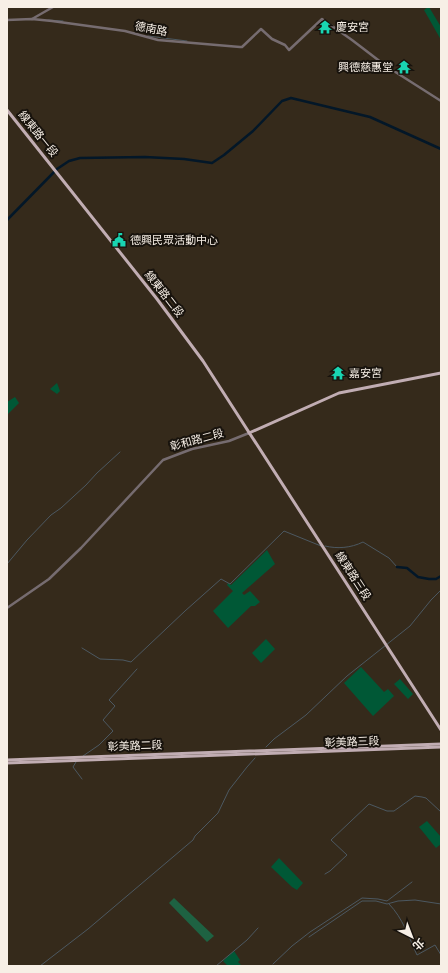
<svg xmlns="http://www.w3.org/2000/svg" width="448" height="973" font-family="'Fira Sans Condensed','Noto Sans TC',sans-serif">
	<rect width="100%" height="100%" fill="#352a1b"/>
	<!-- green -->
	<g fill="#005836">
		<path d="M428,7H429L441,27V40L424,10Z"/>
		<path d="M57,383L60,391L57,394L50,389Z"/>
		<path d="M15,397L19,403L7,415V402Z"/>
		<path d="M267,550L275,564L242,593L244,595L250,591L260,602L255,606H251L228,628L213,611L233,591L227,585L228,583L231,585Z"/>
		<path d="M266,639L275,649L261,663L252,653Z"/>
		<path d="M361,667L384,692L388,689L394,696L373,716L344,683Z"/>
		<path d="M400,679L413,694L408,699L394,684Z"/>
		<path d="M427,821L441,837V844L436,848L419,827Z"/>
		<path d="M279,858L303,883L297,890L292,887L271,867Z"/>
		<path d="M234,951L240,960L238,962L242,966H228L223,961Z"/>
	</g>
	<!-- forest -->
	<path fill="#1e6242" d="M174,898L214,936L207,942L169,903Z"/>
	<g fill="none" stroke-linecap="round" stroke-linejoin="round">
		<!-- stream -->
		<g stroke="#4c5861" stroke-width="1">
			<path d="M48,20L63,21"/>
			<path d="M148,36L187,41"/>
			<path d="M325,546C337,549 351,548 363,542L389,558L397,567"/>
			<path d="M7,564L27,540L51,515L61,508L86,485L97,473L120,452"/>
			<path d="M82,648L100,659L123,660L131,662L185,611L221,579L230,584L284,531L321,546"/>
			<path d="M266,747L274,739L306,715L347,676L410,626L431,600L441,590"/>
			<path d="M83,756L99,745L113,731L103,720L115,706L109,700L137,669"/>
			<path d="M76,762L73,767L82,779"/>
			<path d="M325,874L330,871L347,855L331,840L369,804L387,811H394L415,796L422,797L426,798L441,812"/>
			<path d="M389,904C403,918 409,938 417,955L435,945L441,955"/>
			<path d="M309,937L362,901H376L387,904L398,901L415,900L441,904"/>
			<path d="M273,964L292,946L310,932L362,898L378,899L387,901L412,882"/>
			<path d="M40,966L88,929L193,840L195,836L218,813L229,790L247,767L255,758"/>
			<path d="M216,966L247,940L258,928"/>
		</g>
		<!-- canal -->
		<g stroke="#031728" stroke-width="2.5">
			<path d="M7,220L57,169L69,161L80,158L145,157L184,159L212,163L224,155L253,131L282,101L291,98L370,117L441,149"/>
			<path d="M397,567L407,568L418,577L429,579H436L441,576"/>
		</g>
		<!-- minor -->
		<g stroke="#766c70" stroke-width="2.5">
			<path d="M32,19L53,7"/>
			<path d="M7,20L32,19L52,21L125,31L158,40L240,47H242L261,29L272,39L285,45L289,50L322,19L352,40L386,66L441,101"/>
			<path d="M7,608L49,579L81,548L163,460L192,449L229,441L249,433"/>
		</g>
		<!-- major -->
		<g stroke="#c1adb3" stroke-width="3">
			<path d="M7,110L157,299L203,361L441,730"/>
			<path d="M249,433L339,393L441,373"/>
			<path d="M7,760L441,744"/>
			<path d="M7,763L441,747"/>
		</g>
	</g>
	<!-- icons -->
	<defs>
		<g id="temple-bare" transform="scale(1.08)"><path d="M0-6L5-2H3V0L6.5 2.5H4V6H1.5V3h-3V6H-4V2.5H-6.5L-3 0V-2H-5Z" fill="#19d5b2" stroke="#18130d" stroke-width="2.5" paint-order="stroke"/></g>
		<g id="civic-bare" transform="scale(1.08)"><path d="M-.6-6.5H3V-4.5H.6V-3L4-1V1h2V6H-6V1h2V-1L-.6-3ZM-1.2 2.5V6h2.4V2.5Z" fill="#19d5b2" stroke="#18130d" stroke-width="2.5" paint-order="stroke"/></g>
	</defs>
	<g fill-rule="evenodd">
		<use href="#temple-bare" x="325" y="27"/>
		<use href="#temple-bare" x="404" y="67"/>
		<use href="#civic-bare" x="119" y="240"/>
		<use href="#temple-bare" x="338" y="373"/>
	</g>
	<g text-anchor="middle" dominant-baseline="central" stroke-width="4" stroke-linejoin="round" paint-order="stroke">
		<!-- poi labels -->
		<g font-size="11" fill="#f7efe6" stroke="#18130d" text-anchor="start">
			<text x="336" y="27">慶安宮</text>
			<text x="393" y="67" text-anchor="end">興德慈惠堂</text>
			<text x="130" y="240">德興民眾活動中心</text>
			<text x="349" y="373">嘉安宮</text>
		</g>
		<!-- street labels -->
		<g font-size="11" fill="#f7efe6" stroke="#18130d">
			<text transform="translate(151 29) rotate(11)">德南路</text>
			<text transform="translate(38 134) rotate(51)">線東路一段</text>
			<text transform="translate(164 294) rotate(52)">線東路二段</text>
			<text transform="translate(197 440) rotate(-15)">彰和路二段</text>
			<text transform="translate(353 576) rotate(57)">線東路三段</text>
			<text transform="translate(352 742) rotate(-2)">彰美路三段</text>
			<text transform="translate(135 746) rotate(-2)">彰美路二段</text>
		</g>
	</g>
	<!-- border -->
	<rect width="448" height="973" fill="none" stroke="#f7efe6" stroke-width="16"/>
	<!-- north arrow -->
	<g transform="translate(412 937) rotate(138)" stroke="#18130d" stroke-width="3" paint-order="stroke">
	<path d="M0-3L7 15L0 10L-7 15Z" fill="#f7efe6"/>
	<text y="-6" font-size="11" font-weight="bold" text-anchor="middle" fill="#f7efe6">北</text>
	</g>
</svg>
